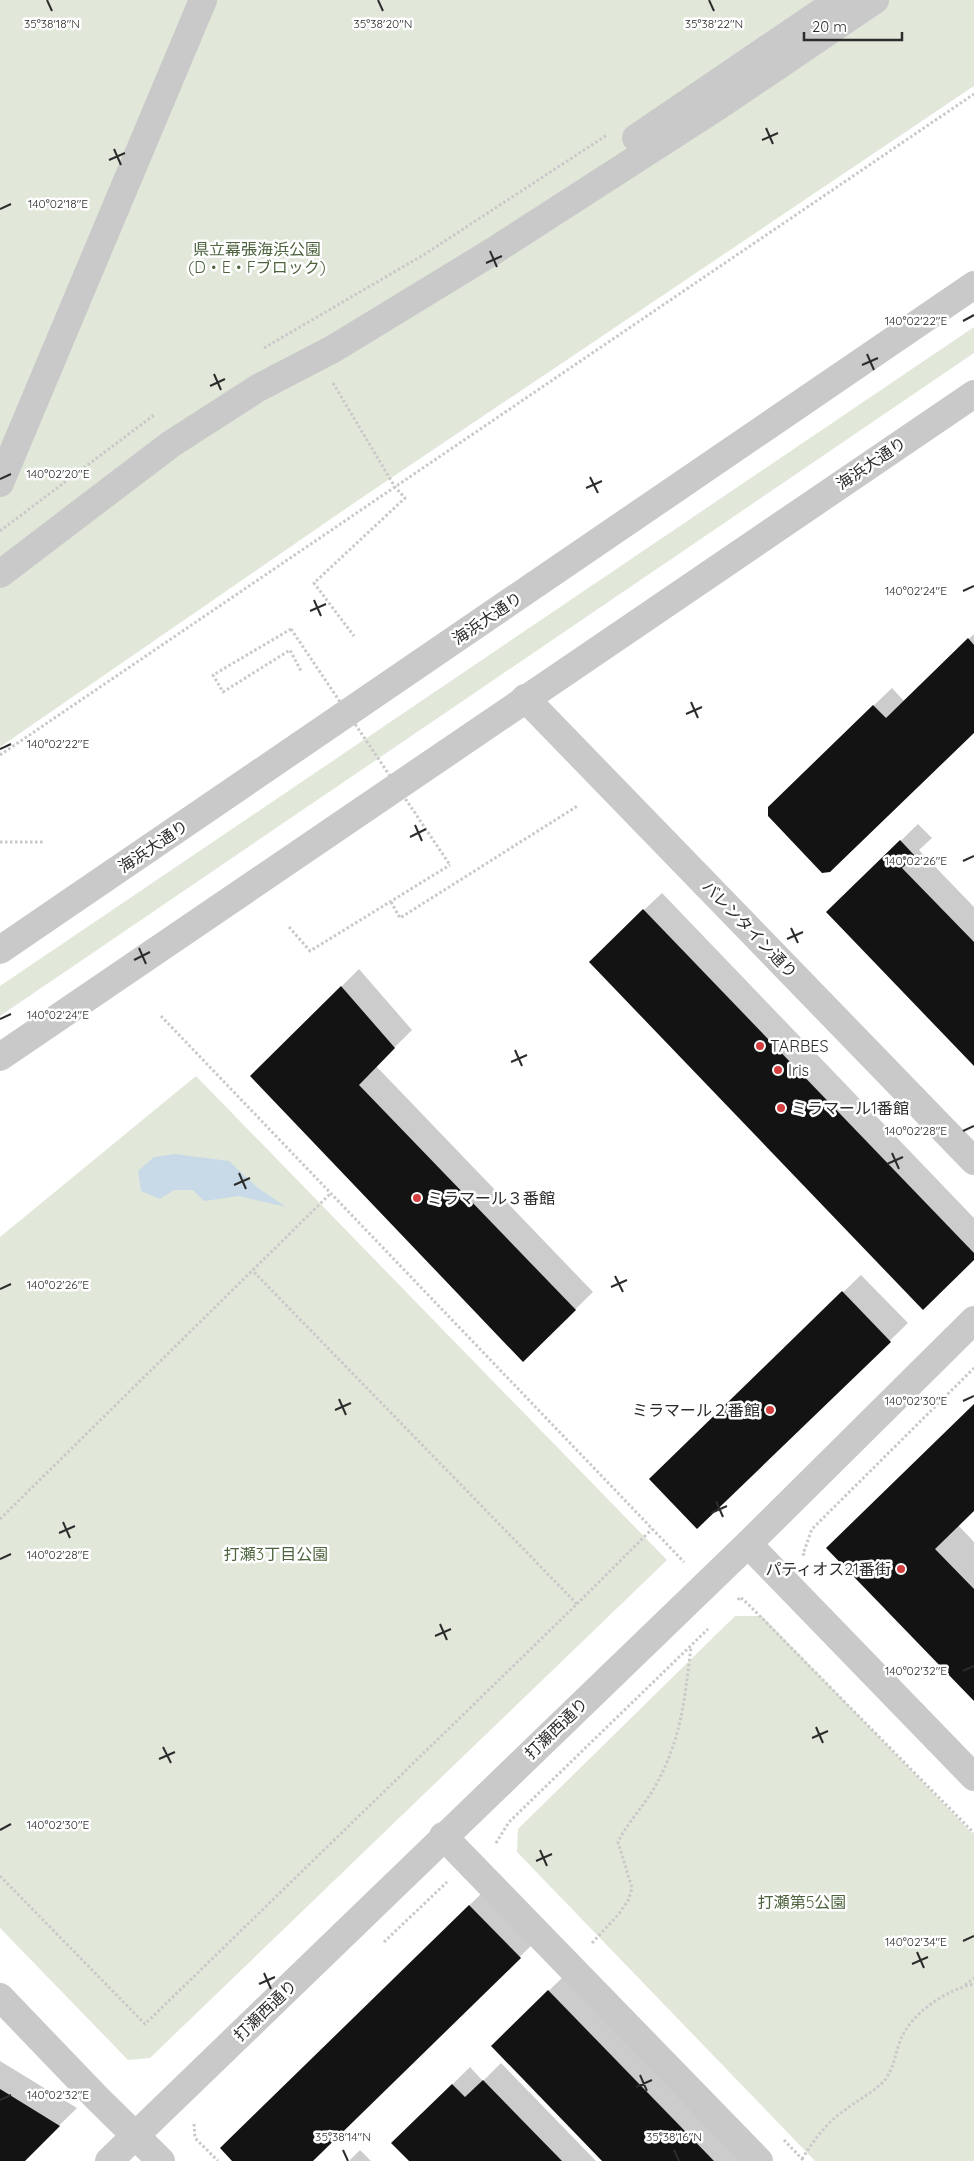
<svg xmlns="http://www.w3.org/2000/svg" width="974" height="2161" font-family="Quicksand,'Noto Sans JP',sans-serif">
	<rect width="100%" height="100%" fill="#fff"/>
	<!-- green -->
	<g fill="#e1e8da">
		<path d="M0,0H974V86L354,503L0,747Z"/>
		<path d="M974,327V353L0,1016V986Z"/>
		<path d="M196,1076L667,1560L150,2058L128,2060L0,1928V1237Z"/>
		<path d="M735,1616H762L974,1835V2161H815L517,1852L518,1829Z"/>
	</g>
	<!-- water -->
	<path fill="#c8d9e7" d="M175,1154L229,1161L258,1188L286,1207L239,1196L204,1201L193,1190H174L160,1199L141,1191L138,1171L154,1157Z"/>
	<!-- shadow -->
	<g fill="#0003">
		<path d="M974,634V732L787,789L892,688L904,701Z"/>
		<path d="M918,824L932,838L919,850L974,907V1064L845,895Z"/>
		<path d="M662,893L974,1218V1258L608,944Z"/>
		<path d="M359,969L412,1030L376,1066L593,1292L523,1360L252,1076Z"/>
		<path d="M861,1275L908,1323L697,1527L668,1461Z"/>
		<path d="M974,1405V1510L958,1525L974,1542V1700L828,1548Z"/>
		<path d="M487,1888L537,1940L311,2161H234L239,2130Z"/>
		<path d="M566,1974L748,2161H603L492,2046Z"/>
		<path d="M0,2061L77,2108L23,2161H0Z"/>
		<path d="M501,2063L596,2161H411L393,2143L470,2067L483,2081Z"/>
		<path d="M360,2150L371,2161H349Z"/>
	</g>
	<!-- building -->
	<g fill="#131313">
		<path d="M968,638L974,645V733L830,872L822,873L768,816V807L873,705L886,718Z"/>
		<path d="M900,840L915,856L902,868L974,942V1066L826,912Z"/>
		<path d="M643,909L974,1253V1260L923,1310L589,962Z"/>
		<path d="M341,986L395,1048L359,1085L576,1310L523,1362L250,1076Z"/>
		<path d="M842,1291L891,1342L697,1529L649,1479Z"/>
		<path d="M974,1404V1511L935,1549L974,1589V1701L826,1548Z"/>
		<path d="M469,1905L521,1958L313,2161H232L220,2148Z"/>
		<path d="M548,1990L714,2161H602L491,2046Z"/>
		<path d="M483,2080L562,2161H409L391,2143L452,2084L465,2097Z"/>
		<path d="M0,2089L60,2126L25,2161H0Z"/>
	</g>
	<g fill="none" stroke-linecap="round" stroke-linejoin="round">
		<!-- path -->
		<g stroke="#c9c9c9" stroke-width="3" stroke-dasharray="2.5 2.5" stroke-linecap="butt">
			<path d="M264,348L425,254L607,135"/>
			<path d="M333,383L395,487L405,498L314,583L354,636"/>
			<path d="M0,531L154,415"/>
			<path d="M291,629L213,675L223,692L290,650L301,671"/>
			<path d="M0,755L974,94"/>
			<path d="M0,842H43"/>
			<path d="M391,902L400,918L579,805"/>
			<path d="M289,927L310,951L450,865"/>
			<path d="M161,1016L684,1562"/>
			<path d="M0,1519L331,1193"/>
			<path d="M805,1555L803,1554L812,1529L974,1368"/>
			<path d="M738,1600L740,1597L748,1604L974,1833"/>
			<path d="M577,1604L652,1529"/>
			<path d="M496,1843L509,1822L708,1629"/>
			<path d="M0,1876L145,2024L577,1604L252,1270"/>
			<path d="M384,1942L447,1882"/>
			<path d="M592,1943L618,1915L628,1901L632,1888L618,1842C629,1820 647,1803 658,1781C682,1736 685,1696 691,1647"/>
			<path d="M965,1985L974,1978"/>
			<path d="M194,2124L195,2138L218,2161"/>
			<path d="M784,2140L804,2161"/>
			<path d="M802,2159C814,2140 826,2123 845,2110C858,2100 874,2092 885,2080C894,2067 895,2055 900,2041C911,2013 946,1990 974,1984"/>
		</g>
		<!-- minor -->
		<g stroke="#c9c9c9" stroke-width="28">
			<path d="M636,138L839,0"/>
			<path d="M0,483L203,0"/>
			<path d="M0,574L171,444L258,388L333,349L492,252L720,105L875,0"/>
			<path d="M525,698L974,1161"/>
			<path d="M0,950L974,285"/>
			<path d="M0,1057L974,394"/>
			<path d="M748,1544L974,1777"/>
			<path d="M443,1836L759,2161"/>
			<path d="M0,1997L97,2098L161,2161"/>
			<path d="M109,2161L748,1544L974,1320"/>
		</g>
		<!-- path-bridge -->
		<path stroke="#c9c9c9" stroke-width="3" stroke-dasharray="2.5 2.5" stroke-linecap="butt" d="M291,629L450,865"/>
	</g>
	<!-- ticks -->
	<path fill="none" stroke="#2c2c2c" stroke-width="2" d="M47,0L52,11M378,0L383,11M709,0L714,11M766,128L773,144M762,140L778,133M114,149L121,165M109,160L125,153M0,209L11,204M490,251L497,267M486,263L502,256M963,321L974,315M867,354L874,370M862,365L878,358M214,374L221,390M210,386L225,379M590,477L598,493M0,479L11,474M586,488L602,481M963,591L974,586M314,600L321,616M310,611L326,604M691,702L698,718M686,714L702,707M0,749L11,744M415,825L422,841M410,837L426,829M963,861L974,856M791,928L798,943M787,939L803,932M139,948L146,964M134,960L150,952M0,1019L11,1014M515,1050L522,1066M511,1062L527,1055M963,1131L974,1126M892,1153L899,1169M887,1164L903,1157M239,1173L246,1189M234,1185L250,1178M615,1276L623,1292M611,1287L627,1280M0,1289L11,1284M339,1399L346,1415M963,1401L974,1396M335,1410L351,1403M716,1501L723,1517M711,1513L727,1506M63,1522L70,1538M59,1533L75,1526M0,1559L11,1554M440,1624L447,1640M435,1636L451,1629M963,1671L974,1666M816,1727L823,1743M812,1738L828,1731M163,1747L171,1763M159,1759L175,1752M0,1830L11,1824M540,1850L547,1866M536,1861L552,1854M963,1941L974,1936M917,1952L924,1968M912,1964L928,1957M264,1973L271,1989M259,1984L275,1977M640,2075L647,2091M636,2087L652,2080M0,2100L11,2095M343,2150L348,2161M674,2150L679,2161"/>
	<!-- markers -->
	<g fill="#d33d3e" stroke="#fff" stroke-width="2">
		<circle cx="760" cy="1046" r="5"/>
		<circle cx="778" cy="1070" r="5"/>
		<circle cx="781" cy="1108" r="5"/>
		<circle cx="417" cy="1198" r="5"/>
		<circle cx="770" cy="1410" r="5"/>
		<circle cx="901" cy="1569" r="5"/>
	</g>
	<g text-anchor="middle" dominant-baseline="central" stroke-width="5" stroke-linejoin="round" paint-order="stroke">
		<!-- park labels -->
		<g font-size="16" fill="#4d633e" stroke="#fff">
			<text x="257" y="249">県立幕張海浜公園<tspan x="257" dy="18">(D・E・Fブロック)</tspan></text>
			<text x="276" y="1554">打瀬3丁目公園</text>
			<text x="802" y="1902">打瀬第5公園</text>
		</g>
		<!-- street labels -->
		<g font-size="16" fill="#2c2c2c" stroke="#fff">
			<text transform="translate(871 463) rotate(-34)">海浜大通り</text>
			<text transform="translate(487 618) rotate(-34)">海浜大通り</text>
			<text transform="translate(153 846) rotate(-34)">海浜大通り</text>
			<text transform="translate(750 929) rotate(46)">バレンタイン通り</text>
			<text transform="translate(556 1728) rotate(-44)">打瀬西通り</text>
			<text transform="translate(265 2010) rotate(-44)">打瀬西通り</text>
		</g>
		<!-- poi labels -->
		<g font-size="16" fill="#2c2c2c" stroke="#fff" text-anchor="start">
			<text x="770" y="1046">TARBES</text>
			<text x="788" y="1070">Iris</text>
			<text x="791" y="1108">ミラマール1番館</text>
			<text x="427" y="1198">ミラマール３番館</text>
			<text x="760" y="1410" text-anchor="end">ミラマール２番館</text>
			<text x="891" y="1569" text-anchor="end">パティオス21番街</text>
		</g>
	</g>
	<g font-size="12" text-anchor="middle" fill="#2c2c2c" stroke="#fff" stroke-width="5" stroke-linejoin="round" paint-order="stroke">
		<text x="52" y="28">35°38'18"N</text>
		<text x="383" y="28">35°38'20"N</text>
		<text x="714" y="28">35°38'22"N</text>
		<text x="58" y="208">140°02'18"E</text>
		<text x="916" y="325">140°02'22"E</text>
		<text x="58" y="478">140°02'20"E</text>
		<text x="916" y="595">140°02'24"E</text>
		<text x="58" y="748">140°02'22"E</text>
		<text x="916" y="865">140°02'26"E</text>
		<text x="58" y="1019">140°02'24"E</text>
		<text x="916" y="1135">140°02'28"E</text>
		<text x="58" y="1289">140°02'26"E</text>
		<text x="916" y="1405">140°02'30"E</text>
		<text x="58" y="1559">140°02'28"E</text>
		<text x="916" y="1675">140°02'32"E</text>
		<text x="58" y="1829">140°02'30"E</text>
		<text x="916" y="1946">140°02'34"E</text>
		<text x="58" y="2099">140°02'32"E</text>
		<text x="343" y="2141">35°38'14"N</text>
		<text x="674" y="2141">35°38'16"N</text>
	</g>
	<!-- scale -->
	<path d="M804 32v8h98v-8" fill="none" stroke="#2c2c2c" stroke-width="2.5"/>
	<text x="812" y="32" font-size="15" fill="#2c2c2c" stroke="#ffffff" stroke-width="4" paint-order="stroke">20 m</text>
</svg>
